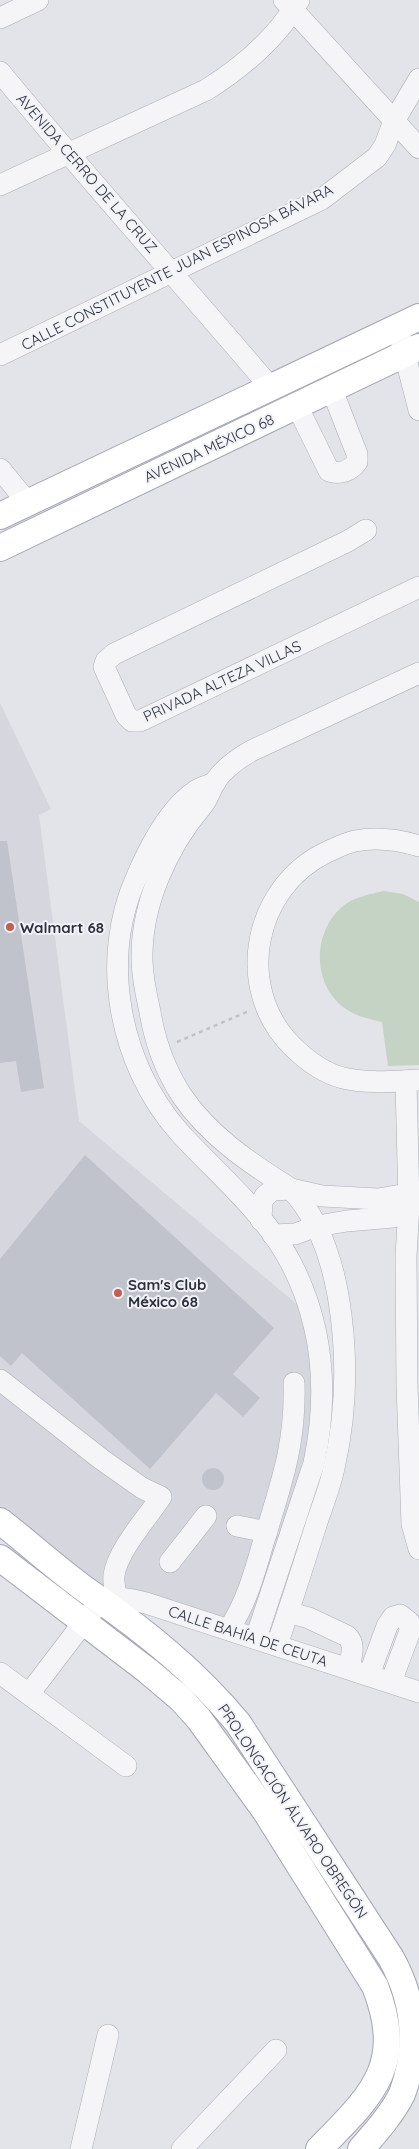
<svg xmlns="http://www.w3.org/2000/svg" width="419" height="2149" font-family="Quicksand,sans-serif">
	<rect width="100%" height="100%" fill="#e3e4e9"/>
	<!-- built -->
	<path fill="#d5d6de" d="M0,703L51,809L39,815L79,1121L312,1317L323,1395L256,1638L93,1595L0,1524Z"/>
	<!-- green -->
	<path fill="#c5d3c5" d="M384,891L403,894L419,902V1065L388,1066L382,1022C369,1019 358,1017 346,1009C310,985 312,927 347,903C359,896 371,894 384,891Z"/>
	<!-- building -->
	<g fill="#c0c2cc">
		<path d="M0,841H7L44,1088L21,1092L16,1061L0,1063Z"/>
		<path d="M85,1155L274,1328L233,1374L260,1398L243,1417L216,1393L150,1469L22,1353L11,1366L0,1356V1259Z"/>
		<circle cx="213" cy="1479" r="11"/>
	</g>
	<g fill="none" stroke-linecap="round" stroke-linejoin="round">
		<!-- minor casing -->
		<g stroke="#acaeb6" stroke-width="22">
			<g id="minor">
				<path d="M284,0L419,148"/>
				<path d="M0,18L38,0"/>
				<path d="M0,72C88,179 181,282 271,388"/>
				<path d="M0,185L206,90C243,67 277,38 299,0"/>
				<path d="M398,328L419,410"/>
				<path d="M0,355L322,199L377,157L385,145L394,121L419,79"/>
				<path d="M297,406L329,471C340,475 350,471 357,462V454L332,390"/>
				<path d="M0,469L28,503"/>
				<path d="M366,530L348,541L114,654L106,661L104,667L126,715L132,721H140L419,587"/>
				<path d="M215,783C209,785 202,787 197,790C170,807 149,848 137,876C99,959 119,1064 179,1132C218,1175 265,1212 292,1265C324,1328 328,1396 314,1463L256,1638"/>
				<path d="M419,1080C394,1081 368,1084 343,1078C324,1073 306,1060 292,1046C234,988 253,887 327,852C336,848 345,843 355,841C376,837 399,840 419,846"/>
				<path d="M406,1081L409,1205L406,1257L407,1385L412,1524L419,1549"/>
				<path d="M261,1220L262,1202L265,1196L273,1190L291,1189L322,1196L378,1199L419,1192"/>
				<path d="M273,1235L295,1234L317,1226L347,1221L393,1217L415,1200"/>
				<path d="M0,1380L101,1459L142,1488L161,1497C147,1518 118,1550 114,1575C113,1583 115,1590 117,1598"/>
				<path d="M237,1526L267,1532"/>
				<path d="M170,1562L206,1516"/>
				<path d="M288,1612L309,1618L347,1636C356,1644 351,1657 349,1668"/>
				<path d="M229,1629C247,1602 255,1571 264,1540C281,1484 296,1444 294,1383"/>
				<path d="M277,1645C291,1604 304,1563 317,1522C323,1504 330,1487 334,1468C347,1411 348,1353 338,1295C331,1256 318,1218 291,1189C251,1164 209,1136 182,1096C165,1070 155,1042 150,1012C146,994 142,976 142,959C141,905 167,847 202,806C208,799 210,791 214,783C223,769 237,759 251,751L419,673"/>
				<path d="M0,1673L126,1766"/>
				<path d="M369,1675L387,1626L393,1617L400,1615L409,1622L410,1631L391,1682"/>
				<path d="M29,1694L93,1610C111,1593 124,1598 146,1603L419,1692"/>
				<path d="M81,2149L108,2035"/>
				<path d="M182,2149L276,2050"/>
			</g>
		</g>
		<!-- major casing -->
		<g stroke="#a3a6b4" stroke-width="28">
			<g id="major">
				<path d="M0,516L419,317"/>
				<path d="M0,548L419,347"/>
				<path d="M0,1521C31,1545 60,1572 93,1595C146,1632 196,1672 238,1723L391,1958C415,2001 419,2048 402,2094C392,2114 376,2132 361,2149"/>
				<path d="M0,1558L148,1671L181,1699L199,1719L266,1812L375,1986C406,2066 372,2095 319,2149"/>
			</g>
		</g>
		<!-- path -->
		<path stroke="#c1c2c8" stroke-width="2.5" stroke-dasharray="4 4" stroke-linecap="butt" d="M177,1042L249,1011"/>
		<!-- minor -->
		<use href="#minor" stroke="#f5f5f8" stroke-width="21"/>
		<!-- major -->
		<use href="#major" stroke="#fff" stroke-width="26"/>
	</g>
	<!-- markers -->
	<g fill="#c15e55" stroke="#f2f3f7" stroke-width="2">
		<circle cx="10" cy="927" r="5"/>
		<circle cx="118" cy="1293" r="5"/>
	</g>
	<g text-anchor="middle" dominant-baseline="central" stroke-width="4" stroke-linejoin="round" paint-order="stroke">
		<!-- street labels -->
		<g font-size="15" fill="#2c2f40" stroke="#f2f3f7">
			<text transform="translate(87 173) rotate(49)">AVENIDA CERRO DE LA CRUZ</text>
			<text transform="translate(177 267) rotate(-27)">CALLE CONSTITUYENTE JUAN ESPINOSA BÁVARA</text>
			<text transform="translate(209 448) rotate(-25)">AVENIDA MÉXICO 68</text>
			<text transform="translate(222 681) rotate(-25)">PRIVADA ALTEZA VILLAS</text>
			<text transform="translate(248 1636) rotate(18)">CALLE BAHÍA DE CEUTA</text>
			<text transform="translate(293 1811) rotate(56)">PROLONGACIÓN ÁLVARO OBREGÓN</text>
		</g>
		<!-- poi labels -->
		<g font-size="15" font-weight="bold" fill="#2c2f40" stroke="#f2f3f7" text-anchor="start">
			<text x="20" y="927">Walmart 68</text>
			<text x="128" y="1284">Sam's Club<tspan x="128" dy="17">México 68</tspan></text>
		</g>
	</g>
</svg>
